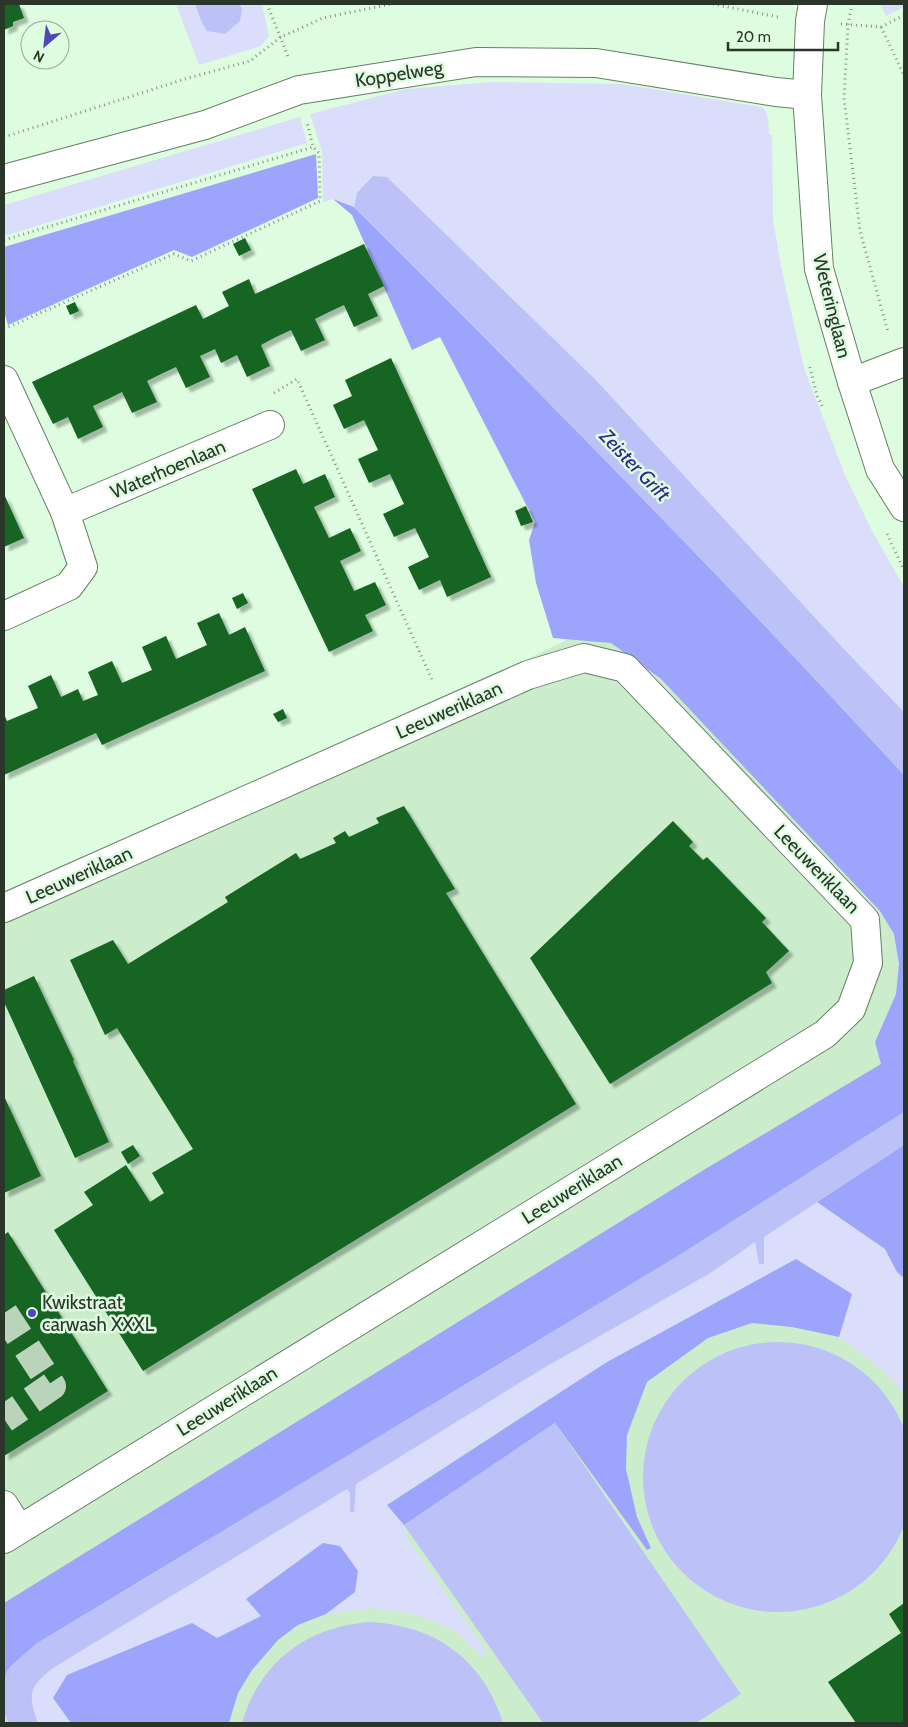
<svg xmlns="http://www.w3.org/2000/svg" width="908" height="1727" font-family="Cabin,sans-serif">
	<defs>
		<filter id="shadow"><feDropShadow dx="4.5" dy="4.5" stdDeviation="1" flood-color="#0004"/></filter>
	</defs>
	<rect width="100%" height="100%" fill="#defcdf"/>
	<!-- built -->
	<path fill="#cbedcc" d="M735,558L904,729V1723H4V914Z"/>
	<!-- green -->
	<g fill="#dadefa">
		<path d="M176,4H195L202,23L242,9L240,4H262L269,36L261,46L199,65Z"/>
		<path d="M880,4H904V7L886,16Z"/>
		<path d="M492,82L622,84L761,107C770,112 768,125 769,134L772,135L773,219L781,267L804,368L845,475L871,529L904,587V712L843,648L596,380L387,177L357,193L354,207L333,199L323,202L322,152L310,114L406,89Z"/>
		<path d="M300,117L307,143L4,236V205Z"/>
		<path d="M817,1202L885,1249L897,1272L904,1278V1331L902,1339L904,1343V1397C891,1371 862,1354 839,1337L852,1294L796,1259L607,1362L387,1504L404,1525L407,1538L488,1654L481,1656L456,1631L415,1614L371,1608L326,1614L355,1592L247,1599L262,1615L217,1639L192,1623L53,1698L71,1723H38C28,1695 28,1687 53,1668L347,1489L350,1493V1512L356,1488L355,1484L542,1369L712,1272L756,1242L759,1264L764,1237Z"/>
	</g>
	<!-- forest -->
	<g fill="#9da4fb">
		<path d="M316,154L318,198L192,257L174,250L8,325L4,311V247Z"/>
		<path d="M333,199L354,207C541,393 726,581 904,775V1112L678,1256L36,1644L7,1671L4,1688V1603L702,1171L881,1064L875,1042L896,994L899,964L894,934L880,911L661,679L611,643L553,638L536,583L529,540L535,522L440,337L412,350L352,215Z"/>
		<path d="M904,1145V1278L897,1272L885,1249L817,1202Z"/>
		<path d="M796,1259L852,1294L839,1337L792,1327L752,1323L708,1338L647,1382L627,1435L626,1469L637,1517L651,1548L647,1550L555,1423L404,1525L387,1505L607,1362Z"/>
		<path d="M323,1543L340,1546L358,1571L355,1592L326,1614L298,1625L278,1640L252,1670L238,1693L229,1723H71L53,1698L67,1675L192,1623L217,1638L261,1616L246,1599Z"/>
	</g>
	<!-- water -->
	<g fill="#bcc2f8">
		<path d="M195,4H240L242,9L240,21L225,34L207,31L202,23Z"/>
		<path d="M373,176L387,177L596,380L843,648L904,712V775C726,581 541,393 354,207L357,193Z"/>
		<path d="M904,1112V1145L764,1237V1264H759L755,1242L712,1272L542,1369L356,1484L354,1512H350V1493L347,1489L53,1668C28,1687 28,1695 38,1723H9C1,1711 1,1686 7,1672C10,1664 29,1651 36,1644L678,1256Z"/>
		<circle cx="778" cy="1477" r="135"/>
		<path d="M555,1423L741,1694L696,1723H543L404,1525Z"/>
		<path d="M371,1622C437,1626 483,1660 503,1723H242C260,1661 308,1626 371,1622Z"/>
	</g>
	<!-- building -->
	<g fill="#136523" filter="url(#shadow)">
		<path d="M4,4H19L24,18L13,22V26L4,30Z"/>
		<path d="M245,238L251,250L239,256L233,244Z"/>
		<path d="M364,244L384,286L368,294L378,316L354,327L344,305L329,312L315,319L325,340L301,351L291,330L276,337L261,345L270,366L247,377L237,355L221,363L215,349L200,356L210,377L186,388L176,367L161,374L147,381L157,402L132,413L122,392L108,399L93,406L103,427L78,439L68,417L53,424L32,382L196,305L203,319L229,306L222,292L249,279L255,294Z"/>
		<path d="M75,302L79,311L70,315L66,306Z"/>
		<path d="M391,358L491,577L447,597L440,580L419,590L408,567L429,557L415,528L394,537L383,514L404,504L390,474L369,483L358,459L378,450L364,420L344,429L333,405L352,396L345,380Z"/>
		<path d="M296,469L303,484L325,474L335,497L314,507L329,538L350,528L361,551L340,561L354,591L375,582L386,605L365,615L373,631L329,652L252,489Z"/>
		<path d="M4,494L24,538L4,547Z"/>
		<path d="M526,506L533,522L521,526L515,511Z"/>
		<path d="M243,593L248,603L237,609L232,598Z"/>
		<path d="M219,613L229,635L245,627L265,671L102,745L96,733L4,775V714L7,721L38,708L28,686L51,675L61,697L78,689L83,701L98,695L88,672L112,661L122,683L152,670L142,647L166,636L176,659L207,645L197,623Z"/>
		<path d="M283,709L287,718L278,722L273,714Z"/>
		<path d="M404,806L455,889L446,893L576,1104L143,1371L54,1230L93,1205L84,1192L126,1165L150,1202L164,1193L152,1173L193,1149L117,1028L105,1035L70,960L113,940L128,964L228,902L225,897L296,853L300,859L336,843L333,838L345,831L349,837L379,823L376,818Z"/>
		<path d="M673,821L693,842L689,846L703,860L707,857L766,918L762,922L789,951L766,972L772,983L610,1084L530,958Z"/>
		<path d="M34,976L74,1060L73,1061L109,1142L75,1158L4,1002V990Z"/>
		<path d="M4,1096L41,1176L4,1193Z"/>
		<path d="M133,1145L140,1156L128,1164L121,1152Z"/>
		<path d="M8,1232L108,1391L4,1456V1235Z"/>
		<path d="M904,1603V1723H856L828,1682L901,1633L889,1614Z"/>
	</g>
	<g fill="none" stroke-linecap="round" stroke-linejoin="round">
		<!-- minor-tunnel -->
		<path stroke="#bad4bb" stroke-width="28" stroke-dasharray="28 14" stroke-linecap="butt" d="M4,1313L52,1386L4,1419"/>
		<!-- minor casing -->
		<g stroke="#657f66" stroke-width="30">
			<g id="minor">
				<path d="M813,4L810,21L807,95L819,269L852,382L880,469L904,507"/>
				<path d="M4,179L205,125L299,90L476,62L596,63L776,92L807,95"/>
				<path d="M4,380L65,512L83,567L69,586L4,616"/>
				<path d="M852,382L904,362"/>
				<path d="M65,512L270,425"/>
				<path d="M4,908L528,675L584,658L625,668L865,920L868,963L851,1009L825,1034L4,1539"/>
				<path d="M4,1505L19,1529"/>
			</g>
		</g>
		<!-- path -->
		<g stroke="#809480" stroke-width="3" stroke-dasharray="1 4" stroke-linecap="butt">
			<path d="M267,4L289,59"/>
			<path d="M713,4L778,17"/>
			<path d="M852,4L848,25L844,98L860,231L888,332"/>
			<path d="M841,24L881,27L904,15"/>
			<path d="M881,27L904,75"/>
			<path d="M4,137L185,79L250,61L281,37L323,18L391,4"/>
			<path d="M4,240L313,147L307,122"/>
			<path d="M4,329L174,254L191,261L320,201L319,153L313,147"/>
			<path d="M810,367L817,396L823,408"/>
			<path d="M274,393L297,379L433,682"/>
			<path d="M887,534L904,570"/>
		</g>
		<!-- minor -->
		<use href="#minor" stroke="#fff" stroke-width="28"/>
	</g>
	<!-- markers -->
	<circle fill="#4d46bd" stroke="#defcdf" stroke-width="2" cx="32" cy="1313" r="5"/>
	<g text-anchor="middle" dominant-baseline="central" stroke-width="5" stroke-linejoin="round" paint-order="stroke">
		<!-- street labels -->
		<g font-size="19" fill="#2b362b" stroke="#defcdf">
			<text transform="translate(399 74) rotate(-9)">Koppelweg</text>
			<text transform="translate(832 306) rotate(76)">Weteringlaan</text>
			<text transform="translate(168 469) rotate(-23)">Waterhoenlaan</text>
			<text transform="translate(449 710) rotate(-24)">Leeuweriklaan</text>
			<text transform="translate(817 869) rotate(46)">Leeuweriklaan</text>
			<text transform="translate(79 875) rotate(-24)">Leeuweriklaan</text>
			<text transform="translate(572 1189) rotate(-32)">Leeuweriklaan</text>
			<text transform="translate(227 1401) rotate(-32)">Leeuweriklaan</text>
		</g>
		<!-- poi labels -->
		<g font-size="19" fill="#2b362b" stroke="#defcdf" text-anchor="start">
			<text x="42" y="1302">Kwikstraat<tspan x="42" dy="22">carwash XXXL</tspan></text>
		</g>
		<!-- water labels -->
		<g font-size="20" font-style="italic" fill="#312688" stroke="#defcdf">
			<text transform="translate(635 465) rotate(46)">Zeister Grift</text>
		</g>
	</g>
	<!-- border -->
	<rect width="908" height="1727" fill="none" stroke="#2b362b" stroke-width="10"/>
	<!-- north arrow -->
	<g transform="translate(45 45) rotate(208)"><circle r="24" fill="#defcdf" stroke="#96ad97"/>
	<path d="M0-4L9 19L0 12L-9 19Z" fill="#4d46bd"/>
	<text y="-8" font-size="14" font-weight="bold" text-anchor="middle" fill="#2b362b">N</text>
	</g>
	<!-- scale -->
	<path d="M728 42v8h110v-8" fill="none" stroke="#2b362b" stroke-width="2.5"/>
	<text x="736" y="42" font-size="15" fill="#2b362b" stroke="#defcdf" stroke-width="4" paint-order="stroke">20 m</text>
</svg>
